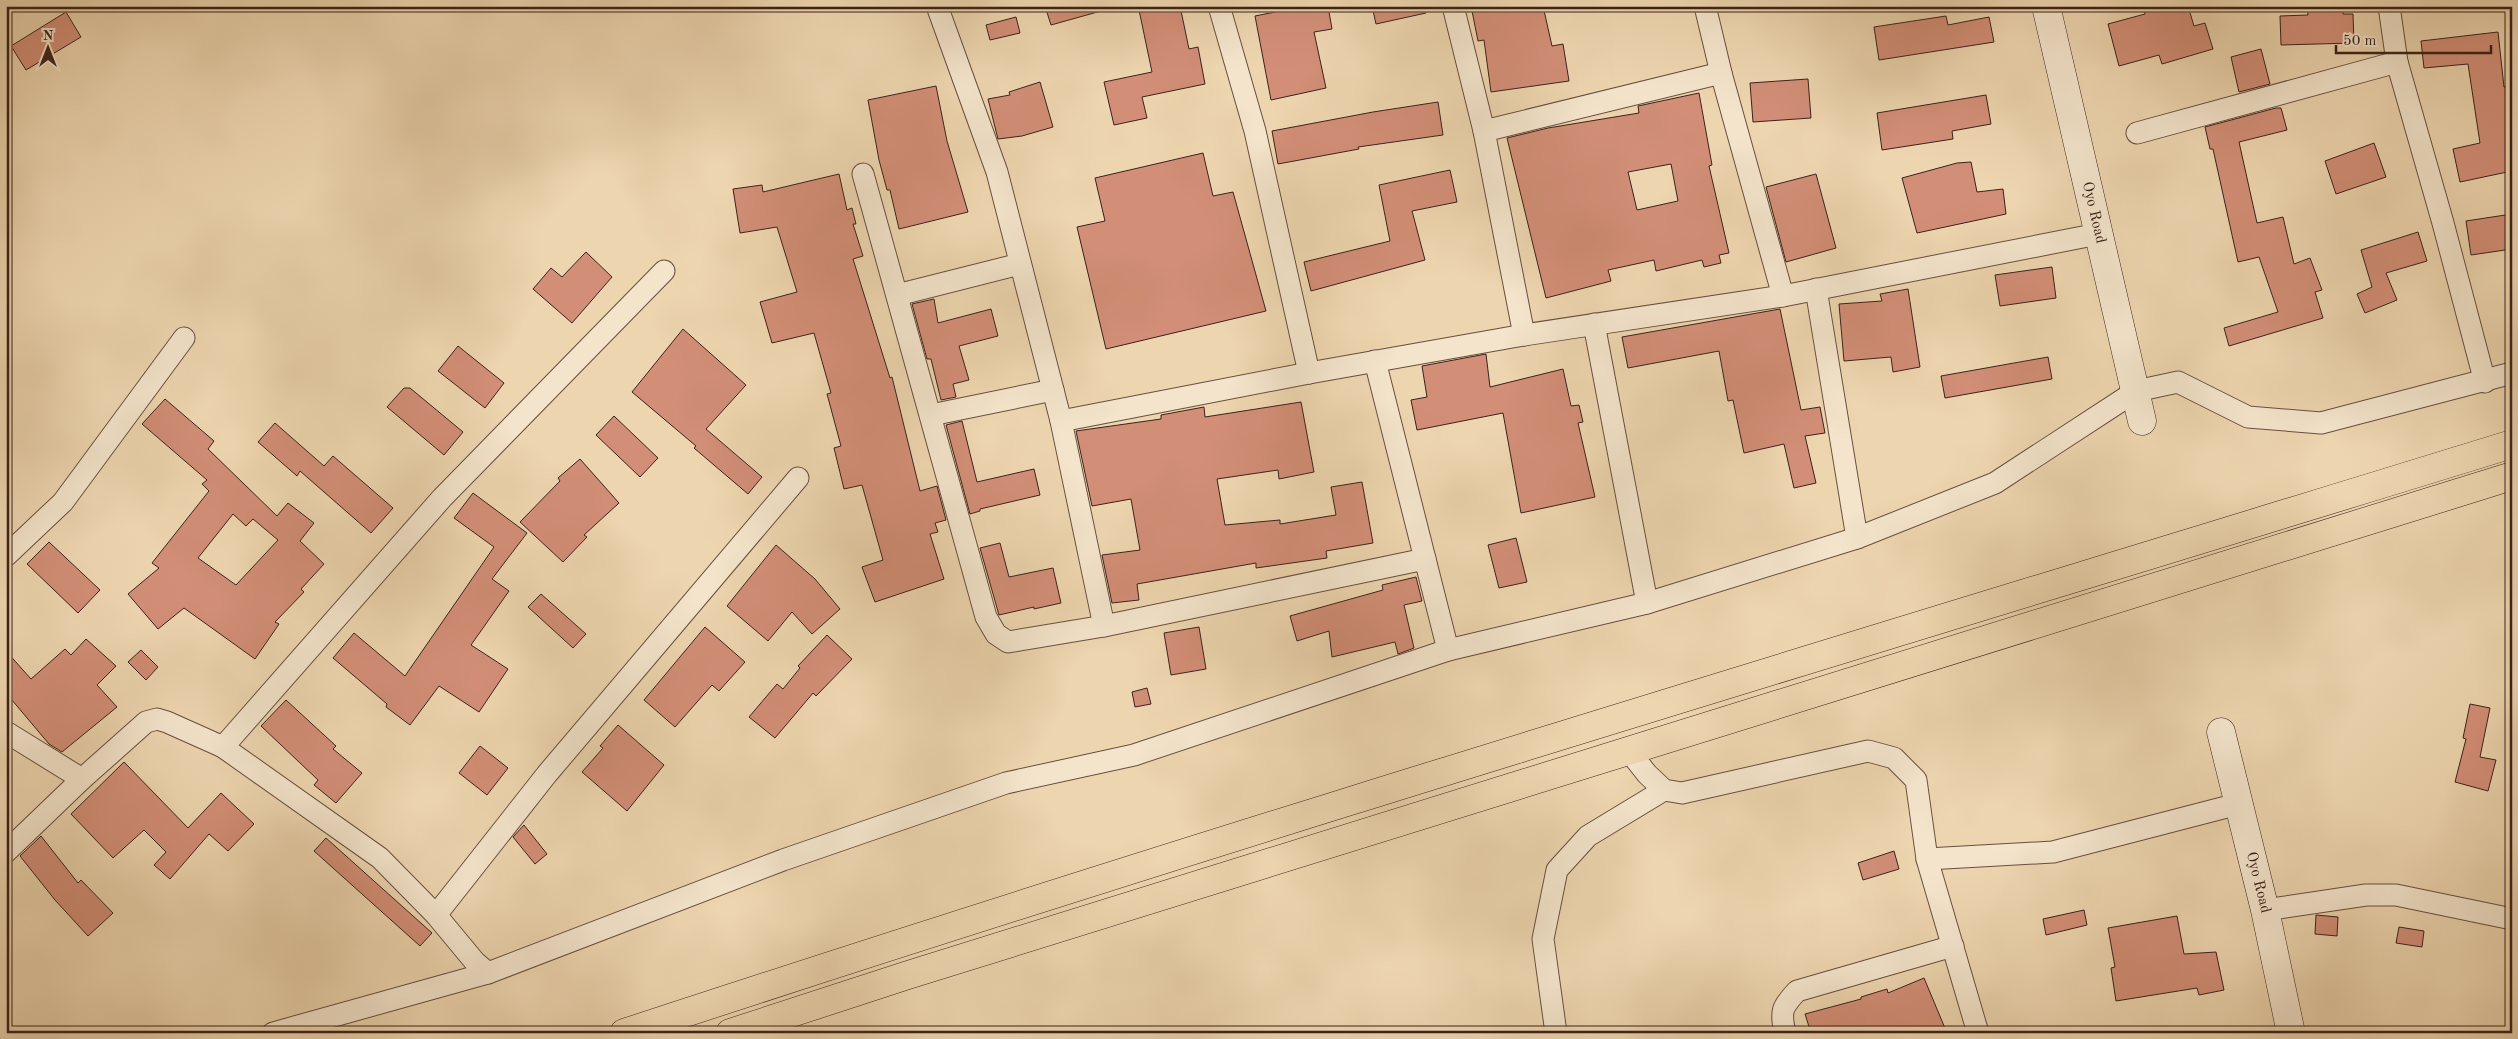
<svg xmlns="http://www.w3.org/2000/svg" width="2518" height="1039" font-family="'Old Standard TT',serif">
	<rect width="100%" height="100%" fill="#edd5af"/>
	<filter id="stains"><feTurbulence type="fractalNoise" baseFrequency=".004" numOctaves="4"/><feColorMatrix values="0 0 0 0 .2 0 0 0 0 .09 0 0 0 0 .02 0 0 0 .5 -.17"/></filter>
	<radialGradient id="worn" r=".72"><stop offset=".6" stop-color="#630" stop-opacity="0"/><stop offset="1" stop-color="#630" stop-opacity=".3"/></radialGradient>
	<!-- building -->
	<g fill="#d28e77" stroke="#3b2219" fill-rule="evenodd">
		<path d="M1045,6H1100L1101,11L1051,25Z"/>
		<path d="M1158,6H1180L1189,49L1198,47L1205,84L1142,97L1147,118L1114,125L1104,82L1152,72L1139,10Z"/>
		<path d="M1305,6H1328L1332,29L1314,32L1326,88L1271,100L1255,16Z"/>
		<path d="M1372,6H1425L1426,13L1376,24Z"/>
		<path d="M1471,6H1543L1552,46L1563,44L1569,81L1491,92L1484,40L1478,41Z"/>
		<path d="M2143,6H2188L2194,26L2205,23L2213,49L2162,64L2159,55L2119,66L2108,24L2145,14Z"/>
		<path d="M2307,6H2343V14H2353L2354,43L2281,45L2280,16L2308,15Z"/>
		<path d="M66,12L81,37L26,70L11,46Z"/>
		<path d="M1946,16L1948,25L1989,17L1994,42L1879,60L1874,27Z"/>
		<path d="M1016,17L1020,33L990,40L986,25Z"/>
		<path d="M2498,32L2504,87L2512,86V171L2460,182L2453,149L2480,143L2468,64L2424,68L2421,41Z"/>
		<path d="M2261,49L2270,84L2239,92L2231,57Z"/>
		<path d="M1808,79L1811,118L1753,122L1750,83Z"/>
		<path d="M1040,82L1053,127L1022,136L998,139L988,99L1010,95L1009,92Z"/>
		<path d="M936,86L947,141L968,212L899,229L890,190H887L879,160L868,100Z"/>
		<path d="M1699,93L1712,165L1709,166L1729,253L1719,255L1721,263L1704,267L1702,260L1656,271L1654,260L1608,270L1611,281L1546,298L1507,138L1548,128L1639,113L1638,106ZM1671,164L1678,201L1637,210L1628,172Z"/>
		<path d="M1986,95L1991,124L1952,131L1953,139L1882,150L1877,113Z"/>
		<path d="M1438,102L1443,135L1358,147L1359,149L1278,164L1272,131L1373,112Z"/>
		<path d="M2276,108H2281L2287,130L2239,142L2257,223L2283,217L2294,264L2310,258L2322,290L2315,292L2323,318L2229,346L2224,328L2278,312L2259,257L2238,262L2213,149H2210L2205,127Z"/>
		<path d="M2374,143L2386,177L2336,194L2325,161Z"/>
		<path d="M1203,153L1213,196L1233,192L1266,311L1106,349L1077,227L1105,221L1095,178Z"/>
		<path d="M1971,162L1977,192L2003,189L2006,214L1917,233L1902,178L1957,163Z"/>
		<path d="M1450,170L1457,202L1412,211L1425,260L1311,291L1304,262L1390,241L1379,185Z"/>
		<path d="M839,174L847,210L852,208L856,224H853L863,256L853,259L890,378L892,377L920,491L937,486L946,520L935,523L938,532L930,534L944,579L875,602L862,567L883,560L862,485L844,489L834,448L841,446L827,394L831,393L814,333L772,343L760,302L797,292L777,227L740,233L733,189L762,185L763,192Z"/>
		<path d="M1816,174L1836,248L1786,262L1766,187Z"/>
		<path d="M2512,214V249L2471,255L2466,221Z"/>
		<path d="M2418,232L2427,261L2386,273L2397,300L2365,313L2357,294L2372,287L2361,250Z"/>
		<path d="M586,252L612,277L572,323L533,289L551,268L562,277Z"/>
		<path d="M2052,267L2056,298L2000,306L1995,275Z"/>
		<path d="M1908,289L1920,367L1893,372L1891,357L1844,361L1839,304L1882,301L1880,294Z"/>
		<path d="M934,299L938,323L991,309L998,336L959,346L969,380L953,384L956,397L941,400L931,359H927L912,304Z"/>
		<path d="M1780,309L1801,410L1820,407L1825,433L1805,436L1816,483L1794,488L1784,444L1744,453L1733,400L1728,401L1719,351L1628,368L1622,337Z"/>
		<path d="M683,329L746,385L706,429L762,477L748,494L694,448L696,446L632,392Z"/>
		<path d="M458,346L504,383L485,408L438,371Z"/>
		<path d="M1486,354L1490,387L1563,369L1571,406L1579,405L1583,422L1578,423L1595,497L1521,513L1503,413L1417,430L1411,400L1427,397L1422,366Z"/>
		<path d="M2048,357L2052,379L1945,398L1941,376Z"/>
		<path d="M404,388H410L463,432L444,455L387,407Z"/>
		<path d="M165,399L214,441L208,449L277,516L288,503L314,523L300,541L324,564L301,589L304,592L275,622L279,624L255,659L184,608L158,629L128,594L159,568L152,563L209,491L202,484L207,480L142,424ZM233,514L246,526L253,519L278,540L236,585L198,558Z"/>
		<path d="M1301,402L1314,472L1279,479L1278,470L1217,479L1225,525L1280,520V524L1336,515L1331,487L1362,482L1373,543L1326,551L1327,558L1256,568V563L1137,584L1139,600L1112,603L1102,555L1140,550L1131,499L1092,506L1076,431L1161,419V415L1204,407L1205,417Z"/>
		<path d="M614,416L658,458L640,477L596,435Z"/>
		<path d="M962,421L977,482L1034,469L1040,495L980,509V511L970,514L946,425Z"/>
		<path d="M275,423L324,466L333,456L393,508L371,533L300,471L297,476L258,442Z"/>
		<path d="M580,459L619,503L584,535L587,537L563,562L520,522L560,481L558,478Z"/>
		<path d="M473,493L527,533L492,579L509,591L471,645L508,669L479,712L439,686L410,725L386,707L387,704L333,658L354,633L405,676L494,547L454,518Z"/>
		<path d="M1516,538L1527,582L1499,588L1488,545Z"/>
		<path d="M49,542L100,590L78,613L27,564Z"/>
		<path d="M1000,543L1009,577L1053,568L1061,603L1034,609V607L999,615L980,548Z"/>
		<path d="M776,545L815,579L840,609L812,634L792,612L768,641L727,606Z"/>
		<path d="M1416,577L1422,601L1404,605L1414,648L1398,654L1395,642L1332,657L1329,631L1297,641L1290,616L1383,590L1382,585Z"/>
		<path d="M541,594L586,634L573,648L528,607Z"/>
		<path d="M705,627L745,662L719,691L712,685L675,727L644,700Z"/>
		<path d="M1199,627L1206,669L1171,675L1164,633Z"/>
		<path d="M827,635L852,659L816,696L813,693L775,738L749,717L777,684L783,689L800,668L798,666Z"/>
		<path d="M86,639L116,666L97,685L117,707L62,752L49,744L6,693V651L31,679L65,649L71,655Z"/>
		<path d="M141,650L158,667L146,680L128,662Z"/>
		<path d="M1147,688L1151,704L1135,707L1132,692Z"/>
		<path d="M286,700L336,746L333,749L362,773L336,803L314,785L318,780L261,726Z"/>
		<path d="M2470,704L2490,708L2480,757L2496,760L2488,791L2455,782L2466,739L2463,738Z"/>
		<path d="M618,725L664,765L627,811L582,772L603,748L600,746Z"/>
		<path d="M480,746L508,768L487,795L459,773Z"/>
		<path d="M124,762L188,828L221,793L254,824L228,851L209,834L170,879L154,865L166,852L144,830L113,858L71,814Z"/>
		<path d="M524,825L547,854L535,864L513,837Z"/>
		<path d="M41,836L78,883L81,880L113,913L88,936L55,900L20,856Z"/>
		<path d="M326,838L432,933L420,946L314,851Z"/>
		<path d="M1894,851L1899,869L1863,880L1858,863Z"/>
		<path d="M2084,910L2087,925L2046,935L2043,919Z"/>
		<path d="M2316,915L2338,917L2337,936L2315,934Z"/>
		<path d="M2177,916L2184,954L2216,952L2224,990L2199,995L2197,988L2116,1001L2111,968L2115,967L2108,928Z"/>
		<path d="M2399,927L2424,931L2422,947L2396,943Z"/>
		<path d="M1924,978L1947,1033H1811L1805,1014L1861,999V997L1887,989L1888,993Z"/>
	</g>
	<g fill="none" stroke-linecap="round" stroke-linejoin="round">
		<!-- street casing -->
		<g stroke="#684f3e" stroke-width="23">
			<g id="street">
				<path d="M937,6L997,172L1061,421L1104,626"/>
				<path d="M1219,6L1255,131L1309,373"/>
				<path d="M1453,6L1484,131L1524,335"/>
				<path d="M1705,6L1721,73L1783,296"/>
				<path d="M2389,6L2397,62L2443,223L2485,382"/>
				<path d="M1484,131L1721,73"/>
				<path d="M2137,133L2397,62"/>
				<path d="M863,174L986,617L996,634L1008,642L1104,626L1425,559L1448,650"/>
				<path d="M1816,289L1857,538"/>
				<path d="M897,295L1020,264"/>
				<path d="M1594,324L1647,603"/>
				<path d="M1375,361L1425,559"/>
				<path d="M931,415L1053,390"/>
				<path d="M1061,421L1309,373L1524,335L1783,296L2098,234"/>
				<path d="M6,556L63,502L184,338"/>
				<path d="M6,732L82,779"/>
				<path d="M223,747L442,498L664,271"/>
				<path d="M1629,751L1647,774L1664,790L1682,793L1868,751L1894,758L1916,780L1927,859L1978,1033"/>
				<path d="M6,852L82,779L146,722L157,719L167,722L223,747L380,858L436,915L475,962L488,973"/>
				<path d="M1927,859L2053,852L2238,804"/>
				<path d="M2265,910L2366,895H2396L2512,919"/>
				<path d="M436,915L547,774L798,478"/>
				<path d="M273,1033L488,973L783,860L1006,783L1134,755L1448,650L1647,603L1857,538L1995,483L2136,391L2178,382L2248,417L2321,423L2512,373"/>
				<path d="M1556,1033L1543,939L1557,870L1588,836L1664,790"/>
				<path d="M1785,1033C1780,1011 1782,1007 1797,991L1953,946"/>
			</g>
		</g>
		<!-- secondary casing -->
		<g stroke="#3b2219" stroke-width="29">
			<g id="secondary">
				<path id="s1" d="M2046,6L2142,421"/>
				<path id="s2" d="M2221,732L2265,910L2291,1033"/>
			</g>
		</g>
		<!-- highway casing -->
		<g stroke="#3b2219" stroke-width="29">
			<g id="highway">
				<path d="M624,1033C1250,827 1882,638 2512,444"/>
				<path d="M730,1033L908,975L2512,476"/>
			</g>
		</g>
		<!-- street -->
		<use href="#street" stroke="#f3e4cb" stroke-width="21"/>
		<!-- secondary -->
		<use href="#secondary" stroke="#f3e4cb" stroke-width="28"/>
		<!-- highway -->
		<use href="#highway" stroke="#edd5af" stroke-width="28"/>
	</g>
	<g text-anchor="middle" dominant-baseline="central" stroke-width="4" stroke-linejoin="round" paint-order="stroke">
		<!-- street labels -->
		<g font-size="15" fill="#3b2219" stroke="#f3e4cb">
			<text stroke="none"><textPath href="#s1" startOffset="212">Oyo Road</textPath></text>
			<text stroke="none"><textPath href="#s2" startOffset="155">Oyo Road</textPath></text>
		</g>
	</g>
	<!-- margin -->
	<rect width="2518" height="1039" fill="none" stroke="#edd5af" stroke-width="25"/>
	<rect x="8" y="8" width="2503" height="1024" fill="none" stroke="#3b2219" stroke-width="2.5"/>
	<rect x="12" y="12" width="2493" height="1014" fill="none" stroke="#3b2219"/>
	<!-- north arrow -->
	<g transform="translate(48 48)" stroke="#f3e4cb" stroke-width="4" paint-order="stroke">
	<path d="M0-4L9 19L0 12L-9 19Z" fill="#3b2219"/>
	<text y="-8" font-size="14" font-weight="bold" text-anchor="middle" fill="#3b2219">N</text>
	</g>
	<!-- scale -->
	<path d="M2336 45v8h155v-8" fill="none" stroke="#3b2219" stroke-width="2.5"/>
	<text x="2343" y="45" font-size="15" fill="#3b2219" stroke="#f3e4cb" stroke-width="4" paint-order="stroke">50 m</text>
	<rect width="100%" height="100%" filter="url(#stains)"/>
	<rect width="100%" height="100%" fill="url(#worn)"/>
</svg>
